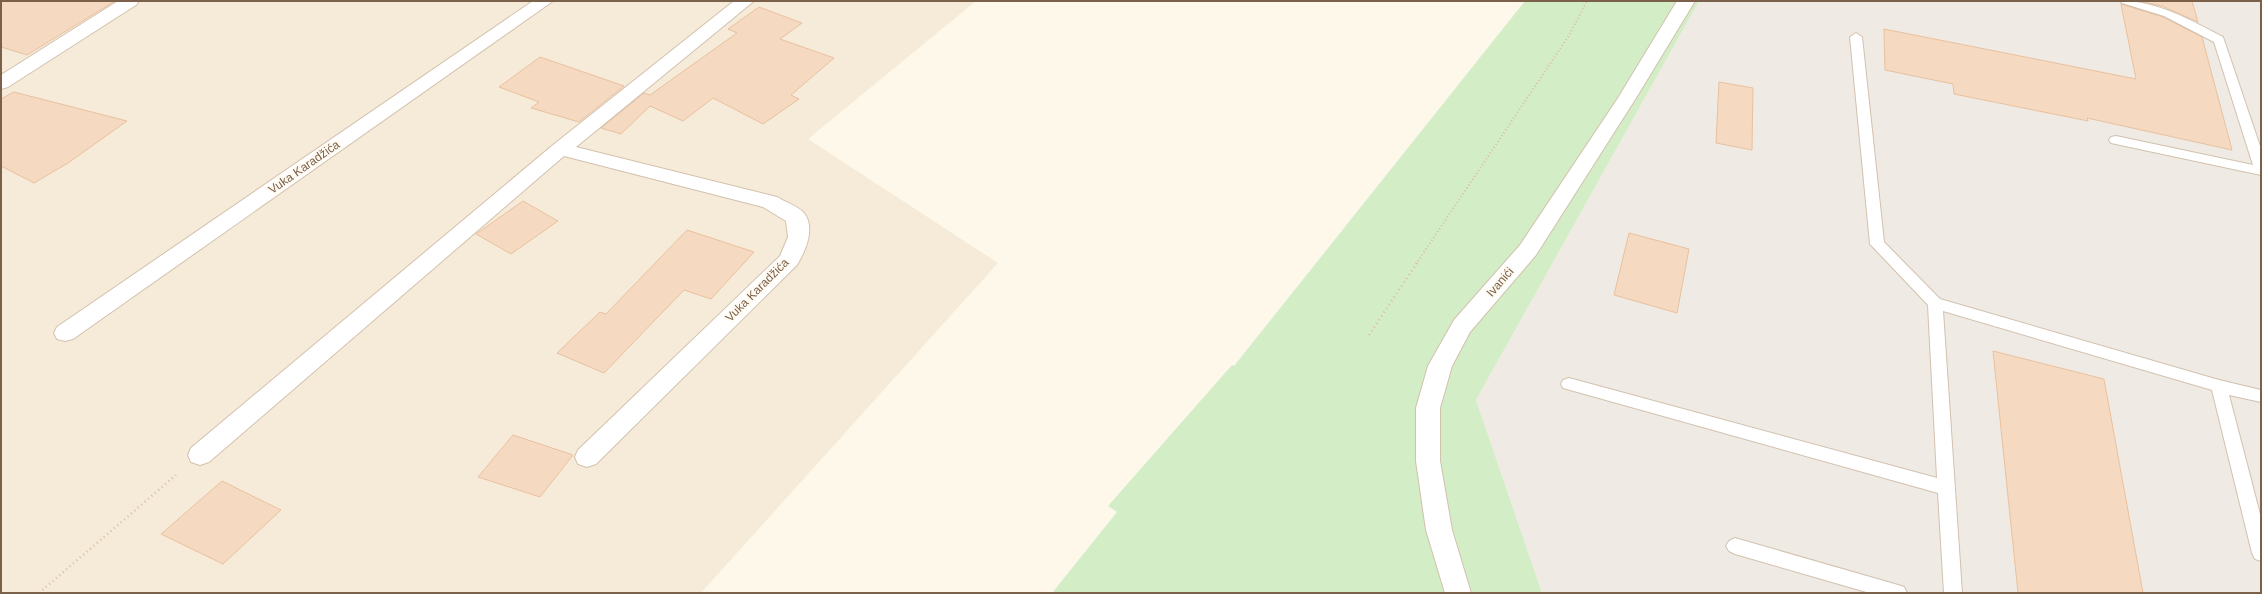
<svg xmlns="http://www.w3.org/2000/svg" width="2262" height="594" font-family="Helvetica,sans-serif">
	<rect width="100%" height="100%" fill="#fef8ea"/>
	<!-- residential -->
	<path fill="#f6ebd8" d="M1,1H976L808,139L998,263L701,593H1Z"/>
	<!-- industrial -->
	<path fill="#efeae3" d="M1699,1H2261V593H1542L1476,400Z"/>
	<!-- green -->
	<path fill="#d3edc6" d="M1525,1H1699L1476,400L1542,593H1052L1117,512L1108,506L1232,365L1234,366Z"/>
	<!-- building -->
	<g fill="#f5d9c0" stroke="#e9c19f">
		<path d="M1,1H115L27,55L1,47Z"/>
		<path d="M2138,1H2192L2198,22L2162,6Z"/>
		<path d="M2121,4L2163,17L2202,37L2232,150L2087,118L2088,121L1954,94L1953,84L1885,70L1884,29L2136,79Z"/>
		<path d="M759,7L802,23L780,39L834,58L791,95L799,99L763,124L713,98L683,121L650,106L621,134L601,128L644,93L650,95L737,33L728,29Z"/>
		<path d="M540,57L624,86L579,122L531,108L539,102L499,87Z"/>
		<path d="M1719,82L1753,88L1752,150L1716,143Z"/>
		<path d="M14,92L127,121L68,163L34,183L1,166V99Z"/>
		<path d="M523,201L558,221L511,254L476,234Z"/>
		<path d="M687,230L754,252L711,299L684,290L604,373L557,353L600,312L606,314Z"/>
		<path d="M1629,233L1689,249L1677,313L1614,295Z"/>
		<path d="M1993,351L2104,379L2143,593H2018Z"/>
		<path d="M513,435L573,455L540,497L478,477Z"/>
		<path d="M222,481L281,510L223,564L161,534Z"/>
	</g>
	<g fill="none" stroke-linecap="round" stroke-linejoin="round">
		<!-- lane casing -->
		<g stroke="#d2c1ae" stroke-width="2">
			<g id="lane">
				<path d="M2120,1C2159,1 2190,20 2223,37L2261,149V175L2111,143L2109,140L2111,137L2116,136L2253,165L2214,42L2164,16L2122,3Z"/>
				<path d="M1856,33L1862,37L1884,242L1940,299L2219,380L2261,390V402L2229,395L2261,518V561L2255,559L2252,553L2212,390L1943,311L1962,593H1944L1938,493L1563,388L1561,384L1563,380L1569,378L1937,478L1928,305L1870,244L1850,37Z"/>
				<path d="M1735,538L1898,585L1904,587L1907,593H1870L1735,554L1729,551L1726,546L1729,541Z"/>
			</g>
		</g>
		<!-- street casing -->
		<g stroke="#d2c1ae" stroke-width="2">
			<g id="street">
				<path d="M118,1H139L136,5L8,87L1,89V75Z"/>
				<path d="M533,1H553L73,339L65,341L57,339L54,333L57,327Z"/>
				<path d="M734,1H754L576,147L777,197C785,202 798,206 804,213C816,228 805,252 797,265L596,464L587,467L578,464L575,457L578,450L780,256L788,237L786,221L763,207L564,156L209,462L200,465L191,462L188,455L191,448L553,145Z"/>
				<path d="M1677,1H1695L1636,98L1536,255L1470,332L1452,366L1440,408V461L1452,530L1471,593H1445L1426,530L1416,461V408L1428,366L1454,320L1520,245L1618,98Z"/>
			</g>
		</g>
		<!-- path-far1 -->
		<path stroke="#dbbda2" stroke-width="2" stroke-dasharray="1 2.5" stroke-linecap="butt" d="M1416,264L1568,37L1587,1"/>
		<!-- path -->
		<g stroke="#dbbda2" stroke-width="2.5" stroke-dasharray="1 3.5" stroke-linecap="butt">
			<path d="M1369,335L1417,263"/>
			<path d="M39,593L176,475"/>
		</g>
		<!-- lane -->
		<use href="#lane" fill="#fff" fill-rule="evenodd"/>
		<!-- street -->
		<use href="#street" fill="#fff" fill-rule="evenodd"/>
	</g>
	<g text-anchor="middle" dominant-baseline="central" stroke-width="4" stroke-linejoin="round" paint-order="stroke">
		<!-- street labels -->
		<g font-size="12" fill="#7b604a" stroke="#fffbf2">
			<text transform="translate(304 167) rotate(-35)">Vuka Karadžića</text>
			<text transform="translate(1500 282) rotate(-49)">Ivanići</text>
			<text transform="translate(757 290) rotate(-45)">Vuka Karadžića</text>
		</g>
	</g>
	<!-- border -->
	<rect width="2262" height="594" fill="none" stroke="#7b604a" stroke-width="4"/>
</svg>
